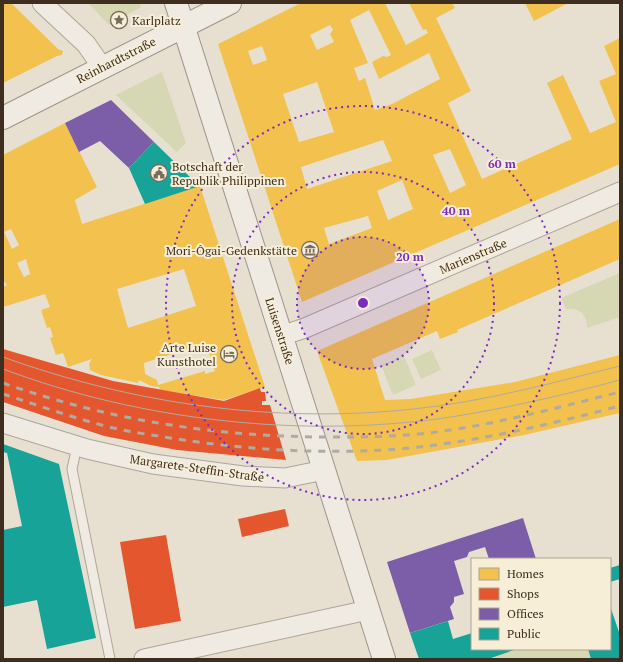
<svg xmlns="http://www.w3.org/2000/svg" width="623" height="662" font-family="'PT Serif',serif">
	<rect width="100%" height="100%" fill="#e7e0d1"/>
	<!-- green -->
	<g fill="#d6d7b3">
		<path d="M88,3H140L141,7L109,25Z"/>
		<path d="M162,72L186,143L177,152L116,95Z"/>
		<path d="M620,273V317L587,328C587,314 579,307 566,309L561,298Z"/>
		<path d="M432,350L441,370L421,379L412,359Z"/>
		<path d="M404,356L416,385L393,395L381,365Z"/>
		<path d="M518,649H588L591,659L488,658Z"/>
	</g>
	<!-- homes -->
	<g fill="#f2c14e" fill-rule="evenodd">
		<path d="M3,3H11L58,49L63,51L62,55L57,56L3,83Z"/>
		<path d="M301,3H385L406,45L428,33L426,29L423,30L409,3H452L455,8L436,18L471,91L448,103L482,179L572,139L547,83L563,75L590,133L616,122L599,81L616,74L604,46L620,38V164L302,302L218,44ZM369,10L391,55L387,57L383,56L372,62L379,79L429,53L440,79L392,104L375,110L365,78L359,81L354,68L368,63L350,20ZM330,25L333,30L330,34L334,42L317,50L310,35ZM262,46L267,60L253,65L248,51ZM317,82L334,132L299,142L283,94ZM383,140L392,161L307,189L301,167ZM450,149L466,185L450,193L433,155ZM402,180L413,209L388,220L377,191ZM368,216L372,228L329,244L324,228Z"/>
		<path d="M525,3H568L534,21Z"/>
		<path d="M65,123L97,187L75,200L82,224L200,186L265,387L224,400L160,390L159,387L151,386L139,380L138,383L101,375L90,370L89,364L92,359L68,367L63,353L56,355L50,338L53,337L50,327L47,328L41,310L50,307L45,294L3,307V287L7,285L3,280V155ZM11,229L19,245L12,249L4,232ZM26,259L30,274L24,277L17,263ZM184,269L196,306L128,328L117,289ZM206,343L215,371L205,374V371L158,385L157,380L145,374L144,363Z"/>
		<path d="M620,219V259L457,330L458,332L440,339L437,331L372,359L385,400L411,399L515,382L620,355V413L524,435L387,460L357,461L317,351Z"/>
	</g>
	<!-- shops -->
	<g fill="#e4572e">
		<path d="M3,349L113,381L224,401L260,388L261,392H265L266,401H262V405H270L286,460L177,450L104,436L3,402Z"/>
		<path d="M285,509L289,526L242,537L238,519Z"/>
		<path d="M166,535L181,621L135,629L120,542Z"/>
	</g>
	<!-- offices -->
	<g fill="#7b5ea7">
		<path d="M111,100L154,142L129,168L100,141L79,152L65,123Z"/>
		<path d="M523,518L536,559H489L485,547L469,552L467,557L454,561L464,594L454,597V602L450,607L454,619L410,633L387,562Z"/>
	</g>
	<!-- public -->
	<g fill="#17a398">
		<path d="M154,142L191,178L200,186L145,204L129,168Z"/>
		<path d="M3,444L59,464L96,638L47,649L37,600L3,607V530L22,526L7,453L3,452Z"/>
		<path d="M620,565V579L610,582V568Z"/>
		<path d="M610,606L620,635V659H591L588,649H610Z"/>
		<path d="M448,621L453,639L472,633V649H517L488,659H419L410,633Z"/>
	</g>
	<g fill="none" stroke-linecap="round" stroke-linejoin="round">
		<!-- lane casing -->
		<g stroke="#ada599" stroke-width="11">
			<path id="lane" d="M77,446L72,469L110,659"/>
		</g>
		<!-- street casing -->
		<g stroke="#ada599" stroke-width="21">
			<g id="street">
				<path d="M42,3L86,44L102,67"/>
				<path d="M281,336L305,328L620,192"/>
				<path d="M3,423L87,449L153,464L243,476L285,478L324,470"/>
				<path d="M144,659L368,610"/>
			</g>
		</g>
		<!-- secondary casing -->
		<g stroke="#9c958a" stroke-width="24">
			<g id="secondary">
				<path d="M176,3L384,659"/>
				<path d="M3,118L230,3"/>
			</g>
		</g>
		<!-- lane -->
		<use href="#lane" stroke="#efebe3" stroke-width="9"/>
		<!-- street -->
		<use href="#street" stroke="#efebe3" stroke-width="19"/>
		<!-- secondary -->
		<use href="#secondary" stroke="#efebe3" stroke-width="22"/>
		<!-- tram -->
		<g stroke="#afaaa2" stroke-width="1">
			<path d="M3,357C133,404 275,424 413,409C483,402 552,383 620,366"/>
			<path d="M3,369C141,421 305,439 451,417C508,408 564,395 620,380"/>
		</g>
		<!-- rail -->
		<g stroke="#afaaa2" stroke-width="3" stroke-dasharray="7 7" stroke-linecap="butt">
			<path d="M3,383C108,420 217,437 328,437C362,437 395,437 429,433C494,425 556,408 620,392"/>
			<path d="M3,394C37,405 71,417 105,426C125,431 145,434 164,437C237,449 311,454 384,450C464,445 543,426 620,406"/>
		</g>
	</g>
	<!-- distance rings -->
	<circle cx="363" cy="303" r="66" fill="#7b2cbf" fill-opacity=".12"/>
	<g fill="none" stroke="#7b2cbf" stroke-width="2" stroke-dasharray="2 4">
		<circle cx="363" cy="303" r="66"/>
		<circle cx="363" cy="303" r="131"/>
		<circle cx="363" cy="303" r="197"/>
	</g>
	<!-- icons -->
	<defs>
		<g id="sight-ring" transform="scale(0.9)"><circle r="9.5" fill="#f7eed8" stroke="#786c5e" stroke-width="1.5"/><path d="M0-6L1.8-2.2L6-1.7L2.9 1.2L3.7 5.4L0 3.3L-3.7 5.4L-2.9 1.2L-6-1.7L-1.8-2.2Z" fill="#786c5e"/></g>
		<g id="civic-ring" transform="scale(0.9)"><circle r="9.5" fill="#f7eed8" stroke="#786c5e" stroke-width="1.5"/><path d="M-.6-6.5H3V-4.5H.6V-3L4-1V1h2V6H-6V1h2V-1L-.6-3ZM-1.2 2.5V6h2.4V2.5Z" fill="#786c5e"/></g>
		<g id="museum-ring" transform="scale(0.9)"><circle r="9.5" fill="#f7eed8" stroke="#786c5e" stroke-width="1.5"/><path d="M0-6L6-3V-2H-6V-3ZM-5-1h2V3h-2ZM-1-1h2V3h-2ZM3-1h2V3H3ZM-6 4H6V6H-6Z" fill="#786c5e"/></g>
		<g id="hotel-ring" transform="scale(0.9)"><circle r="9.5" fill="#f7eed8" stroke="#786c5e" stroke-width="1.5"/><path d="M-6-4.5h1.5V1H6V5H4.5V3h-9V5H-6ZM-4 0a1.8 1.8 0 1 1 3.6 0ZM.5 0V-2.5h3Q6-2.5 6 0Z" fill="#786c5e"/></g>
	</defs>
	<g fill-rule="evenodd">
		<use href="#sight-ring" x="119" y="20"/>
		<use href="#civic-ring" x="159" y="173"/>
		<use href="#museum-ring" x="310" y="250"/>
		<use href="#hotel-ring" x="229" y="354"/>
	</g>
	<g text-anchor="middle" dominant-baseline="central" stroke-width="4" stroke-linejoin="round" paint-order="stroke">
		<!-- poi labels -->
		<g font-size="12" fill="#3d2e20" stroke="#f7eed8" text-anchor="start">
			<text x="132" y="20">Karlplatz</text>
			<text x="172" y="166">Botschaft der<tspan x="172" dy="14">Republik Philippinen</tspan></text>
			<text x="297" y="250" text-anchor="end">Mori-Ôgai-Gedenkstätte</text>
			<text x="216" y="347" text-anchor="end">Arte Luise<tspan x="216" dy="14">Kunsthotel</tspan></text>
		</g>
		<!-- street labels -->
		<g font-size="12" fill="#3d2e20" stroke="#f7eed8">
			<text transform="translate(116 60) rotate(-27)">Reinhardtstraße</text>
			<text transform="translate(473 256) rotate(-23)">Marienstraße</text>
			<text transform="translate(280 331) rotate(72)">Luisenstraße</text>
			<text transform="translate(197 468) rotate(8)">Margarete-Steffin-Straße</text>
		</g>
	</g>
	<circle cx="363" cy="303" r="6" fill="#7b2cbf" stroke="#f7eed8" stroke-width="2"/>
	<g font-size="12" text-anchor="middle" font-weight="bold" fill="#7b2cbf" stroke="#f7eed8" stroke-width="4" stroke-linejoin="round" paint-order="stroke">
		<text x="502" y="168">60 m</text>
		<text x="456" y="215">40 m</text>
		<text x="410" y="261">20 m</text>
	</g>
	<!-- border -->
	<rect width="623" height="662" fill="none" stroke="#3d2e20" stroke-width="8"/>
	<!-- legend -->
	<rect x="471" y="558" width="140" height="92" fill="#f7eed8" stroke="#ada18e"/>
	<rect x="479" y="568" width="20" height="12" fill="#f2c14e" stroke="#ada18e"/>
	<text x="507" y="578" font-size="12" fill="#3d2e20">Homes</text>
	<rect x="479" y="588" width="20" height="12" fill="#e4572e" stroke="#ada18e"/>
	<text x="507" y="598" font-size="12" fill="#3d2e20">Shops</text>
	<rect x="479" y="608" width="20" height="12" fill="#7b5ea7" stroke="#ada18e"/>
	<text x="507" y="618" font-size="12" fill="#3d2e20">Offices</text>
	<rect x="479" y="628" width="20" height="12" fill="#17a398" stroke="#ada18e"/>
	<text x="507" y="638" font-size="12" fill="#3d2e20">Public</text>
</svg>
